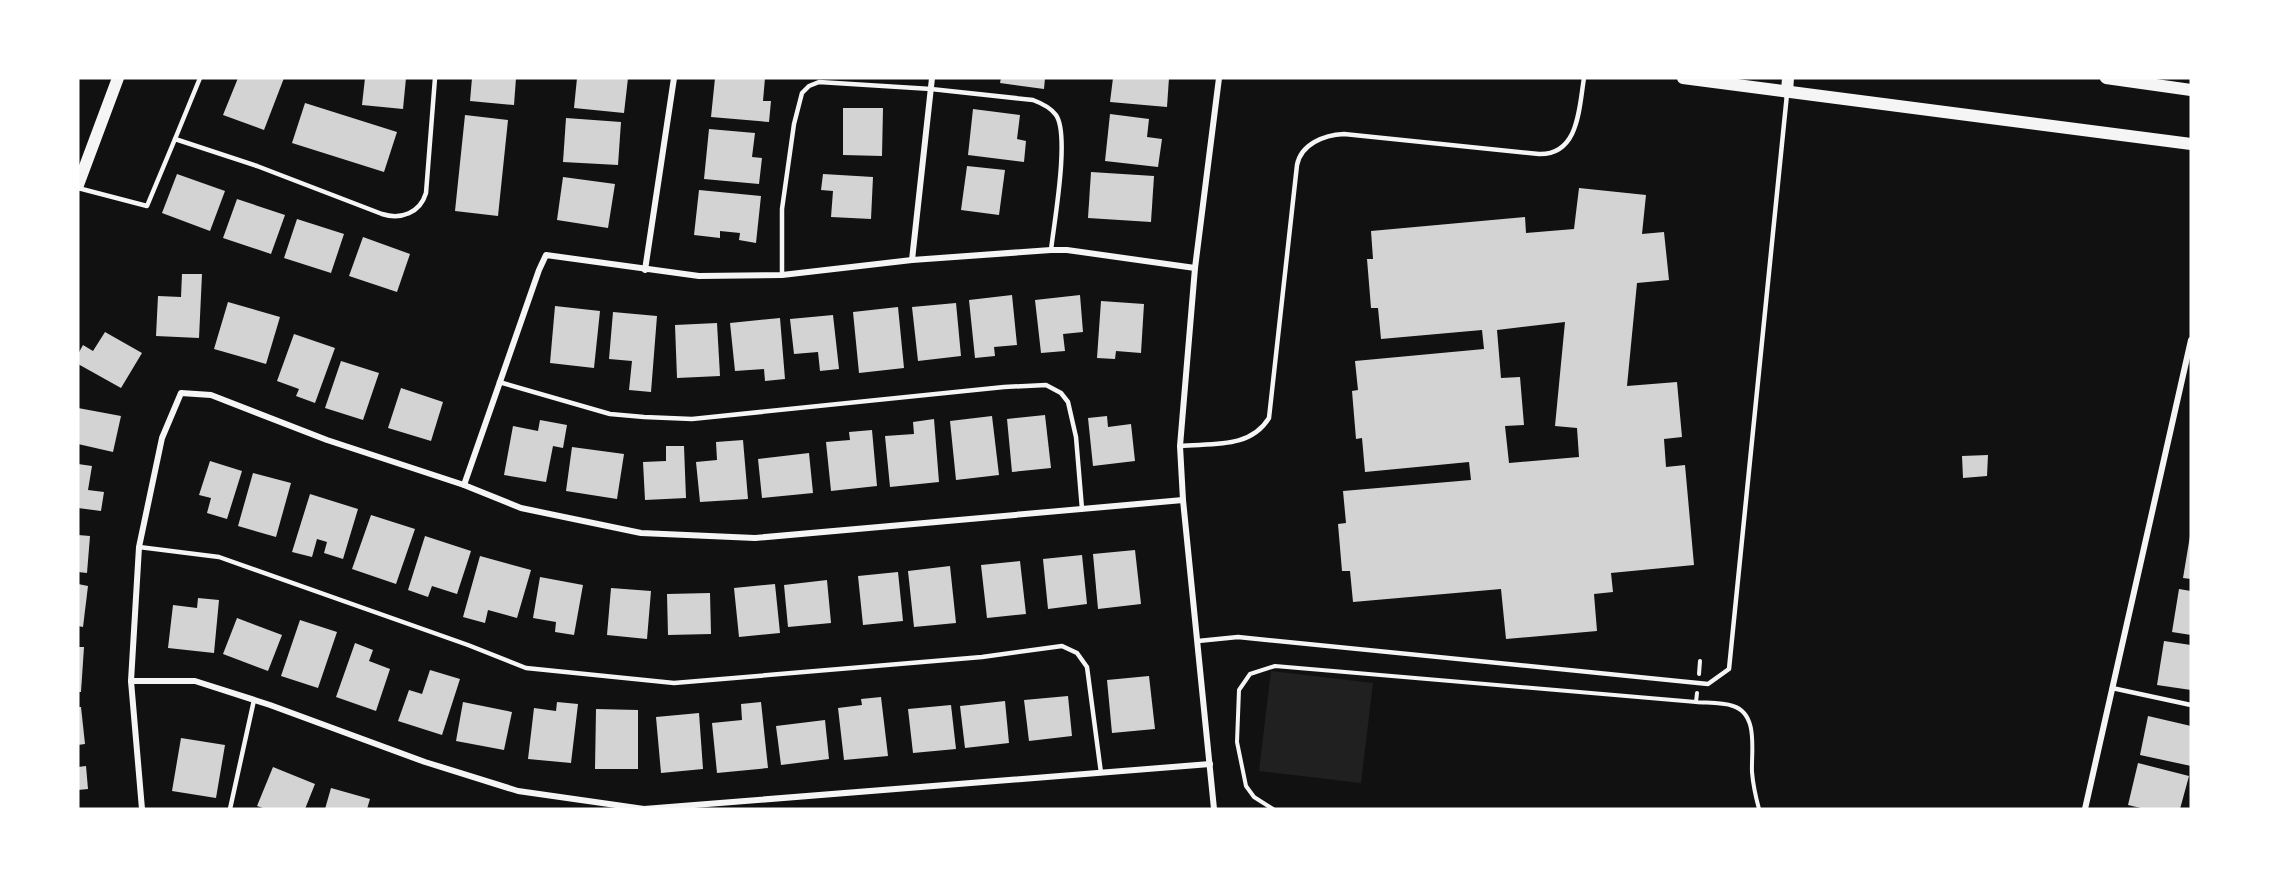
<svg xmlns="http://www.w3.org/2000/svg" width="2269" height="887" font-family="'Alegreya Sans',sans-serif">
	<rect width="100%" height="100%" fill="#111"/>
	<!-- green -->
	<path fill="#202020" d="M1271,671L1373,683L1361,783L1259,771Z"/>
	<!-- building -->
	<g fill="#d3d3d3" fill-rule="evenodd">
		<path d="M238,78H284L264,130L223,115Z"/>
		<path d="M365,78H406L403,109L362,105Z"/>
		<path d="M472,78H516L514,105L470,101Z"/>
		<path d="M577,78H628L624,113L574,108Z"/>
		<path d="M715,78H765L763,101H771L769,122L711,117Z"/>
		<path d="M1001,78H1045L1044,89L1000,83Z"/>
		<path d="M1113,78H1169L1167,107L1110,102Z"/>
		<path d="M305,103L397,132L384,172L292,143Z"/>
		<path d="M843,108H883L882,156L843,155Z"/>
		<path d="M973,109L1020,115L1017,139L1026,141L1024,162L968,155Z"/>
		<path d="M1110,114L1149,119L1147,137L1162,139L1158,167L1105,161Z"/>
		<path d="M465,115L508,120L498,216L455,211Z"/>
		<path d="M566,118L621,122L618,165L563,162Z"/>
		<path d="M709,129L755,133L752,157L762,158L759,184L704,179Z"/>
		<path d="M967,166L1005,170L999,215L961,210Z"/>
		<path d="M1091,172L1154,176L1151,222L1088,218Z"/>
		<path d="M177,174L225,191L210,231L162,213Z"/>
		<path d="M823,174L873,177L871,219L831,217L833,191L821,190Z"/>
		<path d="M563,177L615,184L608,228L557,220Z"/>
		<path d="M1579,188L1646,195L1642,234L1664,232L1669,280L1637,283L1627,386L1677,382L1682,437L1664,439L1666,467L1685,465L1694,565L1611,573L1613,592L1594,594L1597,631L1506,639L1501,589L1353,602L1350,571H1342L1338,524L1346,523L1343,491L1471,480L1469,462L1365,472L1362,438L1356,439L1352,391L1358,390L1355,361L1484,349L1482,330L1381,339L1378,308H1371L1367,259H1373L1371,231L1525,217L1526,233L1574,229ZM1565,322L1555,426L1577,428L1579,457L1509,463L1505,426L1524,425L1520,377L1501,378L1497,330Z"/>
		<path d="M699,190L761,196L756,243L739,240L740,233L720,231V238L694,235Z"/>
		<path d="M237,199L285,215L271,254L223,238Z"/>
		<path d="M297,219L344,234L331,273L284,258Z"/>
		<path d="M363,237L410,254L397,292L349,276Z"/>
		<path d="M182,274H202L199,338L156,336L158,296L181,297Z"/>
		<path d="M1012,295L1017,345L994,347L995,356L975,358L969,300Z"/>
		<path d="M1080,295L1083,332L1063,334L1065,351L1041,353L1035,300Z"/>
		<path d="M1101,301L1144,304L1141,353L1116,351L1115,359L1097,358Z"/>
		<path d="M228,302L280,317L266,364L214,349Z"/>
		<path d="M956,303L961,356L918,361L912,307Z"/>
		<path d="M555,306L600,311L594,368L550,363Z"/>
		<path d="M898,307L904,368L859,373L853,312Z"/>
		<path d="M613,312L657,316L651,392L629,390L632,361L609,359Z"/>
		<path d="M833,315L839,369L820,371L818,352L794,354L790,319Z"/>
		<path d="M780,318L785,379L765,381L764,369L735,371L730,323Z"/>
		<path d="M717,323L720,376L677,378L675,325Z"/>
		<path d="M105,332L142,353L121,388L78,364V354L83,345L93,351Z"/>
		<path d="M294,334L335,348L315,403L296,396L299,389L277,381Z"/>
		<path d="M341,361L379,373L363,420L325,408Z"/>
		<path d="M401,388L443,402L431,441L388,428Z"/>
		<path d="M78,408L121,416L113,452L78,444Z"/>
		<path d="M1045,415L1051,468L1012,472L1007,419Z"/>
		<path d="M992,416L999,475L956,480L950,421Z"/>
		<path d="M1107,416L1108,427L1131,424L1135,461L1093,466L1088,418Z"/>
		<path d="M934,419L939,482L890,487L885,436L914,434L913,422Z"/>
		<path d="M540,420L567,425L563,448L553,446L546,482L504,475L513,426L538,431Z"/>
		<path d="M872,430L877,486L831,491L826,442L850,440L849,432Z"/>
		<path d="M743,440L748,499L700,502L696,462L717,460L716,442Z"/>
		<path d="M666,446H684L686,498L645,500L643,462L666,461Z"/>
		<path d="M572,447L624,454L617,499L566,491Z"/>
		<path d="M809,453L813,493L762,498L758,459Z"/>
		<path d="M1988,455L1987,476L1963,478L1962,456Z"/>
		<path d="M210,461L242,471L227,519L207,513L211,498L199,495Z"/>
		<path d="M78,464L92,466L88,490L104,492L101,511L78,508Z"/>
		<path d="M253,473L291,483L276,537L238,526Z"/>
		<path d="M310,494L358,509L343,559L324,553L327,542L317,539L312,557L292,552Z"/>
		<path d="M371,515L415,529L396,584L352,569Z"/>
		<path d="M78,535L90,536L87,573L78,572Z"/>
		<path d="M425,536L471,551L457,594L432,586L428,597L408,590Z"/>
		<path d="M2190,536H2191V579L2183,578Z"/>
		<path d="M1135,550L1141,604L1098,609L1093,554Z"/>
		<path d="M1082,555L1087,604L1048,609L1043,559Z"/>
		<path d="M480,556L531,570L517,618L488,610L485,623L463,617Z"/>
		<path d="M1020,561L1026,614L987,618L981,565Z"/>
		<path d="M950,566L956,623L914,627L908,571Z"/>
		<path d="M898,572L903,621L863,625L858,576Z"/>
		<path d="M540,577L583,585L574,635L555,632L556,622L533,618Z"/>
		<path d="M827,580L831,623L788,627L784,585Z"/>
		<path d="M78,584L88,586L83,627L78,626Z"/>
		<path d="M775,584L780,633L739,637L734,588Z"/>
		<path d="M611,588L651,591L647,639L607,635Z"/>
		<path d="M2179,589L2191,591V635L2172,632Z"/>
		<path d="M710,593L711,634L668,635L667,594Z"/>
		<path d="M198,598L219,600L214,653L168,648L173,605L197,608Z"/>
		<path d="M237,618L282,635L268,671L223,654Z"/>
		<path d="M300,620L337,632L318,688L281,676Z"/>
		<path d="M2164,641L2191,645V690L2157,685Z"/>
		<path d="M355,643L373,650L369,661L390,669L376,711L336,697Z"/>
		<path d="M78,647H84L81,692H78Z"/>
		<path d="M430,670L460,679L442,735L398,721L409,690L422,694Z"/>
		<path d="M1149,676L1155,729L1112,733L1107,680Z"/>
		<path d="M1068,696L1072,736L1029,741L1024,700Z"/>
		<path d="M881,697L888,756L844,760L838,708L862,705L861,699Z"/>
		<path d="M1005,701L1009,743L965,748L960,706Z"/>
		<path d="M463,702L512,712L504,750L456,741Z"/>
		<path d="M557,702L578,704L571,763L528,759L534,708L556,711Z"/>
		<path d="M761,702L768,768L717,773L712,723L742,720L741,704Z"/>
		<path d="M951,705L956,749L913,753L908,709Z"/>
		<path d="M78,707H81L85,744L78,745Z"/>
		<path d="M596,709L638,710V769H595Z"/>
		<path d="M699,713L703,769L661,773L656,717Z"/>
		<path d="M2148,716L2191,726V766L2140,755Z"/>
		<path d="M825,720L829,759L781,765L776,726Z"/>
		<path d="M181,738L225,745L216,798L172,791Z"/>
		<path d="M2138,763L2189,776L2180,809H2145L2128,805Z"/>
		<path d="M86,766L88,789L78,790V767Z"/>
		<path d="M273,767L315,784L305,809H266L257,806Z"/>
		<path d="M331,788L370,799L367,809H325Z"/>
	</g>
	<g fill="none" stroke-linecap="round" stroke-linejoin="round">
		<!-- path -->
		<g stroke="#f5f5f5" stroke-width="4">
			<path d="M1699,674L1700,661"/>
			<path d="M1697,693L1696,702C1707,703 1722,702 1733,706C1759,714 1751,752 1752,772C1753,784 1756,798 1759,809"/>
			<path d="M1273,809L1254,797L1246,786L1237,742L1239,690L1250,674L1275,666L1696,702"/>
		</g>
		<!-- service -->
		<g stroke="#f5f5f5" stroke-width="4.5">
			<path d="M175,139L200,78"/>
			<path d="M78,188L147,206L175,139L257,166L382,214C401,220 420,213 426,193L435,78"/>
			<path d="M782,275V209L794,124L802,93L809,86L819,82L931,89L1033,100C1041,103 1051,108 1056,115C1070,135 1054,223 1051,250"/>
			<path d="M499,382L610,414L644,417L692,419L1004,387L1046,385L1061,393L1068,402L1076,437L1082,509"/>
			<path d="M1180,446C1212,443 1250,449 1269,418L1297,165C1301,144 1324,135 1344,134L1539,154C1579,155 1579,108 1584,78"/>
			<path d="M139,547L219,557L468,645L526,668L674,683L982,657L1062,646L1077,653L1087,667L1101,773"/>
			<path d="M1198,641L1238,637L1708,684L1729,669L1787,94"/>
			<path d="M2112,688L2191,705"/>
			<path d="M230,809L254,700"/>
		</g>
		<!-- minor -->
		<g stroke="#f5f5f5" stroke-width="6">
			<path d="M912,260L932,78"/>
			<path d="M645,270L674,78"/>
			<path d="M464,485L539,270L546,255L699,276L782,275L912,260L1051,250H1067L1195,268"/>
			<path d="M131,681H195L270,705L425,762L518,791L644,809L1210,764"/>
			<path d="M142,809L131,681L139,547L162,438L181,393L211,395L327,440L464,485L521,508L641,533L755,538L1183,500"/>
			<path d="M1214,809L1183,500L1180,446L1195,268L1219,78"/>
			<path d="M2085,809L2191,340"/>
		</g>
		<!-- secondary -->
		<g stroke="#f5f5f5" stroke-width="12">
			<path d="M1683,78L2191,144"/>
			<path d="M2106,78L2191,90"/>
			<path d="M1787,92L1788,78"/>
			<path d="M78,185L118,78"/>
		</g>
	</g>
	<!-- border -->
	<rect width="2269" height="887" fill="none" stroke="#ffffff" stroke-width="159"/>
</svg>
